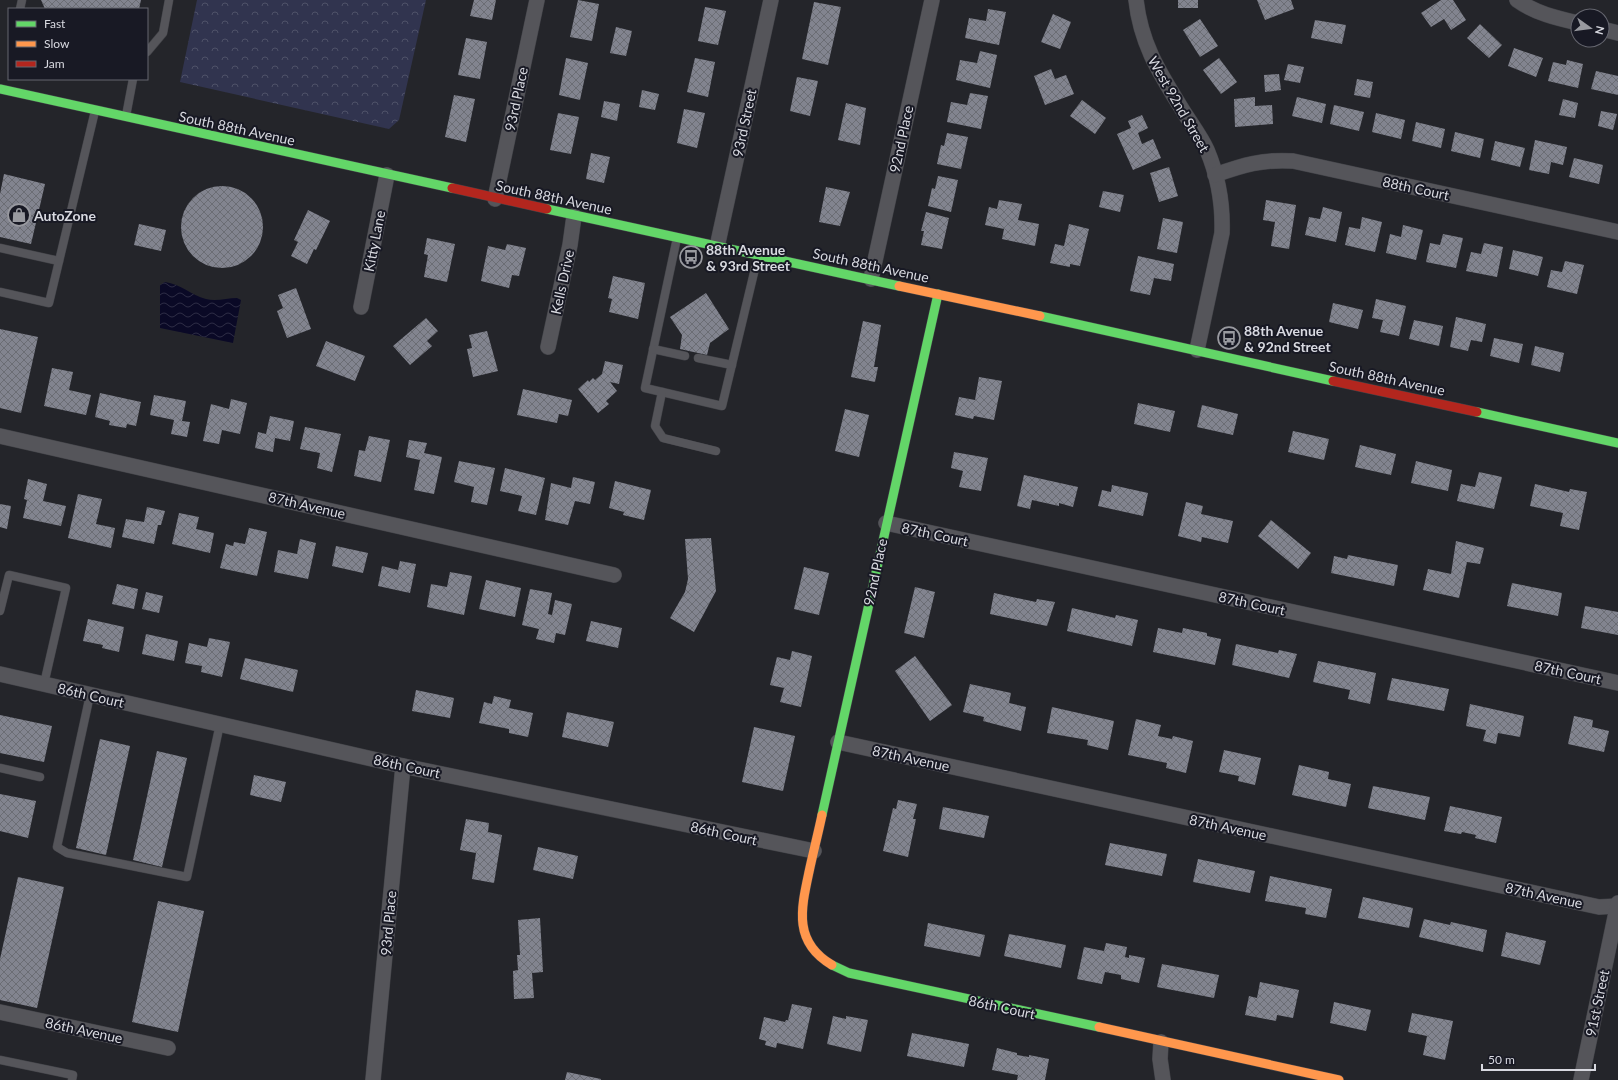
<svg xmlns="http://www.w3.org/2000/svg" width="1618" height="1080" font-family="Lato,sans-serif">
	<defs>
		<pattern id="forest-crowns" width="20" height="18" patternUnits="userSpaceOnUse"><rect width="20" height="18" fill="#31344f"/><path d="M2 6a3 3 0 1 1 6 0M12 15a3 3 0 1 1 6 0" fill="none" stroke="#4e5168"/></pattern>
		<pattern id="water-waves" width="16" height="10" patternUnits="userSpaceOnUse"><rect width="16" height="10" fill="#0a0926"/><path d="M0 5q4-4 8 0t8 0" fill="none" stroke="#2d2c45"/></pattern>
		<pattern id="building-cross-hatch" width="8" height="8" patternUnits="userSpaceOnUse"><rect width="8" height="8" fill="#82848f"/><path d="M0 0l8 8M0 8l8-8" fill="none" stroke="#6b6d74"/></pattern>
	</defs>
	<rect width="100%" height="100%" fill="#24252a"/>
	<!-- forest -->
	<path fill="url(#forest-crowns)" d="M197,0H426L399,120L389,129L180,82Z"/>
	<!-- water -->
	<path fill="url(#water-waves)" d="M165,282C181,284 191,295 206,299C216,302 227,298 237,298L241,300L233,343L160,328V285Z"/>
	<!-- building -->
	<g fill="url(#building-cross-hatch)">
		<path d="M41,0H141L139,9H45Z"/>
		<path d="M474,0H496L492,20L470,16Z"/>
		<path d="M578,0L599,4L592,41L570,37Z"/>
		<rect x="1178" y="0" width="20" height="8"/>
		<path d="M1257,0H1291L1294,9L1265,20Z"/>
		<path d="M1441,0H1453L1466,20L1451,30L1444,19L1431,27L1421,13Z"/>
		<path d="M814,2L841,7L828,65L802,59Z"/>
		<path d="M705,7L726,11L718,45L698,41Z"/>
		<path d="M988,9L1006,12L999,45L965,38L969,18L986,21Z"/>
		<path d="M1053,14L1071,22L1060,49L1041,42Z"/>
		<path d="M1200,19L1218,46L1200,57L1183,30Z"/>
		<path d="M1315,20L1346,25L1342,44L1311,38Z"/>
		<path d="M1480,24L1502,45L1489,58L1467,38Z"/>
		<path d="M616,27L632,31L626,56L610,53Z"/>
		<path d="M466,38L487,42L480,79L458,75Z"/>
		<path d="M1514,48L1543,58L1536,77L1508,66Z"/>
		<path d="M980,51L997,55L990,88L956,80L960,60L977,63Z"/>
		<path d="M566,58L588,63L580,100L559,95Z"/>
		<path d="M695,58L715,62L708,97L687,92Z"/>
		<path d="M1219,58L1237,82L1221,94L1203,70Z"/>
		<path d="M1567,60L1583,64L1578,88L1548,81L1553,62L1566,65Z"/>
		<path d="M1288,64L1304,67L1300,83L1284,80Z"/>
		<path d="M1051,69L1055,79L1066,75L1074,94L1045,105L1034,76Z"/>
		<path d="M1596,71L1618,76V95L1591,89Z"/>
		<path d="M1279,74L1281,90L1265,92L1264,75Z"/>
		<path d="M797,77L818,81L810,116L790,111Z"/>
		<path d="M1357,79L1373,82L1370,98L1354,95Z"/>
		<path d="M642,90L659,94L655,110L639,107Z"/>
		<path d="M970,93L988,96L981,129L947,122L951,102L967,105Z"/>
		<path d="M454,95L475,99L466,142L445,137Z"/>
		<path d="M1255,97V106L1272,105L1273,124L1235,127L1234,99Z"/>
		<path d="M1297,97L1326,104L1322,123L1292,116Z"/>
		<path d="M1563,99L1578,103L1575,118L1559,115Z"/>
		<path d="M1082,100L1106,118L1095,134L1070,116Z"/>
		<path d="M604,101L620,104L617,121L601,117Z"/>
		<path d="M846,103L866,108L860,145L838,140Z"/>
		<path d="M1334,105L1364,112L1359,131L1330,124Z"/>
		<path d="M684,109L705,113L697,148L677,143Z"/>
		<path d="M1601,111L1617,114L1613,130L1598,126Z"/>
		<path d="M558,113L579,117L571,154L550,150Z"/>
		<path d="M1376,113L1405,120L1401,139L1372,132Z"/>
		<path d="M1142,115L1148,128L1138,133L1142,144L1153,139L1161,158L1133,170L1117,134L1131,128L1128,121Z"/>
		<path d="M1416,122L1445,129L1441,148L1412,141Z"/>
		<path d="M1455,132L1484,139L1480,158L1451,151Z"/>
		<path d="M947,133L968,137L961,169L937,164L941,145L944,146Z"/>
		<path d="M1535,140L1567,147L1563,165L1551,162L1549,174L1529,170Z"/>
		<path d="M1495,141L1525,148L1520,167L1491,160Z"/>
		<path d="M591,153L610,157L604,183L586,179Z"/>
		<path d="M1574,158L1603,165L1599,184L1569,177Z"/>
		<path d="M1169,167L1178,196L1159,202L1150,173Z"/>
		<path d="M4,174L45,184L31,244L0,237V194Z"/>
		<path d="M938,176L958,180L951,212L928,206L932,188L935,189Z"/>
		<circle cx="222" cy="227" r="41"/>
		<path d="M826,187L850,192L840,226L819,222Z"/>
		<path d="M1103,191L1124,195L1120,212L1099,207Z"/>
		<path d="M999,200L1022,204L1018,220L1039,224L1035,246L1002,239L1004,229L985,225L989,207L997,209Z"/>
		<path d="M1266,200L1296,205L1289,249L1271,246L1275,222L1263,220Z"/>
		<path d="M1323,207L1342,212L1336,242L1305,235L1309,217L1320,219Z"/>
		<path d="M308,210L330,221L316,250L314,249L307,264L291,256L298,242L294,240Z"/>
		<path d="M926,212L949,218L942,249L921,245L924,231H921Z"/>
		<path d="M1362,217L1382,222L1375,252L1345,245L1349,227L1360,229Z"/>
		<path d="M1163,218L1183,222L1177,253L1157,249Z"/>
		<path d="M139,224L166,230L161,251L134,245Z"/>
		<path d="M1069,224L1089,229L1080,266L1070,264V267L1050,263L1055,244L1064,246Z"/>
		<path d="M1403,225L1423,230L1416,260L1386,253L1390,234L1401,237Z"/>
		<path d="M1443,234L1463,238L1456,268L1426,262L1430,243L1440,245Z"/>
		<path d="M427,238L455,244L447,282L424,277L428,255L424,254Z"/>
		<path d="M1484,243L1503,247L1497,277L1466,271L1471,252L1481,254Z"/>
		<path d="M507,244L526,248L519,276L512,275L509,288L481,281L488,246L505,250Z"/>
		<path d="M1513,250L1543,257L1538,276L1509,269Z"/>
		<path d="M1138,256L1174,264L1171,281L1154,278L1150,295L1130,291Z"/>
		<path d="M1565,261L1584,265L1577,294L1547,287L1551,270L1562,272Z"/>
		<path d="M613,276L645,283L638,319L609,312L612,299L608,298Z"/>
		<path d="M296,288L311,329L287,338L277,311L283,308L278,295Z"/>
		<path d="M706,293L729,329L710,343L707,355L680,349L682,335L670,317Z"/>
		<path d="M1376,299L1406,306L1399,336L1380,332L1383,320L1372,318Z"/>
		<path d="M1333,303L1363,310L1358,329L1329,322Z"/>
		<path d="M1456,317L1486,324L1482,342L1471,340L1468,351L1450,347Z"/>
		<path d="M426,318L438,331L427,341L432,346L410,365L393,346Z"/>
		<path d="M1414,320L1443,326L1439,346L1409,339Z"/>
		<path d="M863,321L881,325L874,367H878L875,382L851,377Z"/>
		<path d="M0,329L38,337L21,413L0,408Z"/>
		<path d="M487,331L498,371L473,377L467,349L472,348L469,335Z"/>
		<path d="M1494,338L1523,344L1519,363L1490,356Z"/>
		<path d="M326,341L365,356L355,381L316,366Z"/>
		<path d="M1535,346L1564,353L1560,372L1531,365Z"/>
		<path d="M605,361L623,365L619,384L610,382L617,391L606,401L609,404L598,413L578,389L588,380L589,382L593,378L595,380L602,374Z"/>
		<path d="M52,368L73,372L69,390L91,395L86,415L44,406Z"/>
		<path d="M979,377L1002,381L994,420L974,416L973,419L955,415L959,397L975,400Z"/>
		<path d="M523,389L572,400L568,416L559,414L557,423L517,415Z"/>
		<path d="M100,393L141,402L136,426L127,424L126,428L109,425L110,421L95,417Z"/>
		<path d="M154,395L186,401L182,421L190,422L187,437L171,434L174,420L150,415Z"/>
		<path d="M231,399L247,403L240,434L222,430L219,444L203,441L211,404L229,409Z"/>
		<path d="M1138,403L1175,411L1170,432L1134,424Z"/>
		<path d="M1202,405L1238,414L1233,435L1197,427Z"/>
		<path d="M845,409L869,415L859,457L835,451Z"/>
		<path d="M270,416L294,421L290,441L275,438L273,452L255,448L258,432L266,434Z"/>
		<path d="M305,427L341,434L332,472L317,468L320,453L300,449Z"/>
		<path d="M1293,431L1329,439L1324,460L1288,452Z"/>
		<path d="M369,436L390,440L381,482L354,476L359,450L365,451Z"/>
		<path d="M409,440L427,443L424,453L442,457L434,494L414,490L420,460L406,457Z"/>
		<path d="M1360,445L1396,454L1391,475L1355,467Z"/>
		<path d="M954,452L988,458L981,491L959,487L963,471L951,468Z"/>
		<path d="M459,461L495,468L487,505L471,502L474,487L454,482Z"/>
		<path d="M1416,461L1452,470L1448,491L1411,483Z"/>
		<path d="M505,468L545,478L536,515L518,511L522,496L500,491Z"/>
		<path d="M1479,472L1502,477L1494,509L1457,501L1461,484L1475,487Z"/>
		<path d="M1024,475L1078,487L1073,507L1059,503V506L1032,500L1030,509L1017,506Z"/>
		<path d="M573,477L595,482L590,504L575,501L568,525L545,520L551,483L571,488Z"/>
		<path d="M28,479L47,484L43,501L66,506L61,526L23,518L27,500L24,499Z"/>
		<path d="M615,481L651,490L644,520L623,515L624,512L609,508Z"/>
		<path d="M1535,484L1569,492L1570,489L1587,492L1579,530L1560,526L1563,513L1530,506Z"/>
		<path d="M1112,485L1148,493L1143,516L1098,506L1102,490L1111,492Z"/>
		<path d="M78,494L102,499L96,524L115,528L111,548L68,538Z"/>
		<path d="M1186,502L1203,506L1201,514L1233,521L1228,543L1202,537L1201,542L1178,536Z"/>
		<path d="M0,504L11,506L7,529L0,527Z"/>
		<path d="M147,507L165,511L161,525H158L154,544L122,537L126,519L144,522Z"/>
		<path d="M179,513L199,517L196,529L214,533L210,553L172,544Z"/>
		<path d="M1271,520L1311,553L1298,569L1258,536Z"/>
		<path d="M249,528L267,532L257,576L220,568L226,544L233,546L234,542L245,544Z"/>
		<path d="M711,538L716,591L694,632L670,618L685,592L688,579L685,539Z"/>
		<path d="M300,539L316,543L308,579L274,572L278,550L297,554Z"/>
		<path d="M1456,541L1484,548L1480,564L1467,562L1459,598L1423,590L1428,569L1451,574Z"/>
		<path d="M336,546L368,553L363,573L332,566Z"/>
		<path d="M1348,555L1398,565L1394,586L1331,573L1334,556L1347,559Z"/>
		<path d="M400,561L416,564L410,593L378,586L382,566L398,570Z"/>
		<path d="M804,567L829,573L819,615L794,609Z"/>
		<path d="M450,572L472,576L464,615L427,607L431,584L447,587Z"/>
		<path d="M486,580L521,588L515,617L479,609Z"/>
		<path d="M1512,583L1562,593L1558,616L1507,606Z"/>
		<path d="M117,584L138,589L134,609L112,604Z"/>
		<path d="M915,587L935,592L924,638L904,633Z"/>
		<path d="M530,589L552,593L548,614L552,615L555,600L572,604L565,635L556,633L554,643L536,639L539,629L522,625Z"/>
		<path d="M146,592L163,596L159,613L142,609Z"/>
		<path d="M994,593L1036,602L1037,599L1055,602L1047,626L990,614Z"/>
		<path d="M1585,606L1618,612V635L1581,628Z"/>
		<path d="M1072,608L1115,618L1116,615L1138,620L1132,646L1067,631Z"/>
		<path d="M88,619L124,627L119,652L102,648L103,645L83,641Z"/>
		<path d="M591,621L622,628L618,648L586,641Z"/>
		<path d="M1158,628L1182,633L1183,628L1207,633V636L1221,639L1215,665L1153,652Z"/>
		<path d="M146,634L178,641L174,661L142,654Z"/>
		<path d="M209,638L230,642L222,677L201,672L202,666L185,663L189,643L207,647Z"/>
		<path d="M1236,644L1278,653L1279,650L1297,654L1289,678L1232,665Z"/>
		<path d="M792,651L812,656L801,707L780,702L784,688L770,685L777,657L790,660Z"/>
		<path d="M915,656L952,705L930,721L895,671Z"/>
		<path d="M245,658L298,670L293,692L240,679Z"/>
		<path d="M1318,661L1376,673L1370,704L1348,699L1350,690L1313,682Z"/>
		<path d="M1392,678L1449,689L1444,711L1387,700Z"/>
		<path d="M970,684L1011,693L1009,703L1026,707L1021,731L983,721L984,717L963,712Z"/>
		<path d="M416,690L454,698L450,718L412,711Z"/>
		<path d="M494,696L511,700L509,708L533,713L528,737L509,733V729L479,723L484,702L492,704Z"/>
		<path d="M1470,704L1524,716L1520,737L1498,733L1496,744L1483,741L1486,730L1466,726Z"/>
		<path d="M1052,707L1114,721L1108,750L1087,745L1088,740L1047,733Z"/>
		<path d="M567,712L614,722L608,747L562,737Z"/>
		<path d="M0,715L52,726L44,762L0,753Z"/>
		<path d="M1574,716L1593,720L1592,727L1609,731L1604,752L1568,744Z"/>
		<path d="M1136,719L1161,725L1158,736L1172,739L1173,736L1193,741L1186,773L1166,768L1167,763L1128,755Z"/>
		<path d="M754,727L795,736L783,791L742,782Z"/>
		<path d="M100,739L130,746L106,855L76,848Z"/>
		<path d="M1224,750L1261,758L1255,785L1238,781L1239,776L1219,772Z"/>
		<path d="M157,751L187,758L162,867L133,860Z"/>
		<path d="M1299,765L1329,772L1328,779L1351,784L1346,807L1292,795Z"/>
		<path d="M254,775L286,782L281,802L250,795Z"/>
		<path d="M1373,786L1430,797L1425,820L1368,808Z"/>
		<path d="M0,794L36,801L28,838L0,831Z"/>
		<path d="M898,800L917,804L913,819H916L908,857L883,851L893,808L896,809Z"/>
		<path d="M1450,806L1502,817L1496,843L1475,838L1476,835L1462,832L1461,834L1444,831Z"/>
		<path d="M943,807L989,816L984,838L939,829Z"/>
		<path d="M466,819L489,823L488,832L502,835L494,883L472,879L476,853L460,850Z"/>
		<path d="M1110,843L1167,854L1162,876L1105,865Z"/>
		<path d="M538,847L578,856L573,879L533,870Z"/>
		<path d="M1198,859L1255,871L1250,893L1193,882Z"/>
		<path d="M1270,876L1332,889L1326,918L1305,914L1306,908L1265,901Z"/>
		<path d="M18,877L64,887L37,1008L0,1000V959Z"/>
		<path d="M1363,897L1413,908L1409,928L1358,918Z"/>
		<path d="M158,901L204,911L178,1032L132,1022Z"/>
		<path d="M540,918L543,972L532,973L534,998L514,999L513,971L518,970L517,955H520L518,920Z"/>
		<path d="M1424,919L1450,925L1451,922L1487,930L1483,952L1419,937Z"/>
		<path d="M928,923L985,935L980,957L924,946Z"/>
		<path d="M1506,932L1546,941L1540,965L1501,956Z"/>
		<path d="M1009,934L1066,945L1061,968L1004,956Z"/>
		<path d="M1106,943L1127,947L1125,957L1129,958V955L1145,958L1139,983L1121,979V975L1105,972L1102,984L1077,979L1084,947L1104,951Z"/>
		<path d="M1162,964L1219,975L1214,998L1157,987Z"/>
		<path d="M1260,982L1299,990L1293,1018L1277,1015L1276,1021L1245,1015L1249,996L1257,998Z"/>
		<path d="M1334,1002L1371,1010L1366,1031L1330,1023Z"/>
		<path d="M792,1004L812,1008L803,1049L777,1043L776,1048L765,1045L766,1041L759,1039L764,1017L785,1022L786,1020H788Z"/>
		<path d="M1412,1013L1453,1021L1445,1060L1423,1055L1427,1036L1408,1032Z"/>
		<path d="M833,1016L846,1019V1016L868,1020L861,1052L827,1044Z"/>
		<path d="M912,1033L969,1044L964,1067L907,1056Z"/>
		<path d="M997,1048L1017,1053V1055L1029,1057V1055L1049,1059L1045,1080H1017L1018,1075L992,1070Z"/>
		<path d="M567,1072L601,1079V1080H565Z"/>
	</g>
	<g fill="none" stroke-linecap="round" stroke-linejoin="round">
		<!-- lane casing -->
		<g stroke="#424348" stroke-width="9">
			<g id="lane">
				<path d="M20,9L22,0"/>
				<path d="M147,52L163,33L169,0"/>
				<path d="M126,116L133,79"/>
				<path d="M677,238L645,388L722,406L758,256"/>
				<path d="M0,248L59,261"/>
				<path d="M0,292L49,303L95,111"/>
				<path d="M653,349L685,356"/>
				<path d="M698,358L732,365"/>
				<path d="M662,392L655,426L663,438L716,451"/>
				<path d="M0,611L9,575L66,588L44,684"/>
				<path d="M90,695L57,847L67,853L187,877L220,724"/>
				<path d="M0,768L40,777"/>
				<path d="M0,1060L73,1075L72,1080"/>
			</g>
		</g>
		<!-- street casing -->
		<g stroke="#424348" stroke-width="16">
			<g id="street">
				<path d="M1136,0C1141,46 1161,75 1185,114C1192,125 1201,137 1207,150C1218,176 1223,205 1222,233L1197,350"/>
				<path d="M1517,0C1535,13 1556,18 1578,23"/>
				<path d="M1602,29L1618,33"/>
				<path d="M1215,175C1243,165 1263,159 1293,161L1618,232"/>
				<path d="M495,199L537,0"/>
				<path d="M717,247L771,0"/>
				<path d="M871,279L932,0"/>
				<path d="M361,307L387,175"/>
				<path d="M548,347L570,245L574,216"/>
				<path d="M0,436L614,575"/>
				<path d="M886,523L1618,683"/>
				<path d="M0,674L403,766L814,851"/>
				<path d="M838,742L1599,907L1618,906"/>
				<path d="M0,1012L168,1048"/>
				<path d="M1161,1042L1160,1059L1163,1080"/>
				<path d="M373,1080L403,766"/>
				<path d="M1581,1080L1618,903"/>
			</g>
		</g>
		<!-- fast casing -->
		<g stroke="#424348" stroke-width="10">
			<g id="fast">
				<path d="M0,89L452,188"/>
				<path d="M547,209L899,286"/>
				<path d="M1040,316L1333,381"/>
				<path d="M1477,412L1618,443"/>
				<path d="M822,815L938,294"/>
				<path d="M832,965L849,973L1099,1027"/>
			</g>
		</g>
		<!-- slow casing -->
		<g stroke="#424348" stroke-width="10">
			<g id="slow">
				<path d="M899,286L1040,316"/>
				<path d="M822,815C818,834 813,853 809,872C801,909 793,942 832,965"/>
				<path d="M1099,1027L1339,1080"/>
			</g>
		</g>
		<!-- jam casing -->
		<g stroke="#424348" stroke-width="10">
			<g id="jam">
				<path d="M452,188L547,209"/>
				<path d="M1333,381L1477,412"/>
			</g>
		</g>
		<!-- lane -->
		<use href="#lane" stroke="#55555a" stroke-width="8"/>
		<!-- street -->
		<use href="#street" stroke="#55555a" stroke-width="15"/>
		<!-- fast -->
		<use href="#fast" stroke="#63d668" stroke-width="9"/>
		<!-- slow -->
		<use href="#slow" stroke="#ff974d" stroke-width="9"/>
		<!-- jam -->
		<use href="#jam" stroke="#b3261e" stroke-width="9"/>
	</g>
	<!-- icons -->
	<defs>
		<g id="shop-ring" transform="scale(1.15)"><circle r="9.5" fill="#181924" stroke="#999aa0" stroke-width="1.5"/><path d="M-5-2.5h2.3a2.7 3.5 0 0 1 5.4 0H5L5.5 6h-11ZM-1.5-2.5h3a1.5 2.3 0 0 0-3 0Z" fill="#999aa0"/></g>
		<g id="bus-ring" transform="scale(1.15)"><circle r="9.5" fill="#181924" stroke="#999aa0" stroke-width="1.5"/><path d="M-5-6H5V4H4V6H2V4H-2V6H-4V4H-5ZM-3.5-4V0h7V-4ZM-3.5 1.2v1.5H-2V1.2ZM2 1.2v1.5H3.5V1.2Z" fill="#999aa0"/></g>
	</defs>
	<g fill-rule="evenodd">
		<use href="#shop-ring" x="19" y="215"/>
		<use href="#bus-ring" x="691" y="257"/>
		<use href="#bus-ring" x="1229" y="338"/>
	</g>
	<g text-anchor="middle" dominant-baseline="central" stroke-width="4" stroke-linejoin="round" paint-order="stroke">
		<!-- street labels -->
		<g font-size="14" fill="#d8d9e0" stroke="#181924">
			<text transform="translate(516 99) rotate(-78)">93rd Place</text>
			<text transform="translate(1179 104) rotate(60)">West 92nd Street</text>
			<text transform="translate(744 123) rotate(-78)">93rd Street</text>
			<text transform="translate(237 128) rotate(12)">South 88th Avenue</text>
			<text transform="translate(901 139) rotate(-78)">92nd Place</text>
			<text transform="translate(1416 188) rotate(12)">88th Court</text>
			<text transform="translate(554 197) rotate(12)">South 88th Avenue</text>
			<text transform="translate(374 241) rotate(-79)">Kitty Lane</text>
			<text transform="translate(871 265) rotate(12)">South 88th Avenue</text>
			<text transform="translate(562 282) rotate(-78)">Kells Drive</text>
			<text transform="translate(1387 378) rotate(12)">South 88th Avenue</text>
			<text transform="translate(307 505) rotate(13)">87th Avenue</text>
			<text transform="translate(935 534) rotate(12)">87th Court</text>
			<text transform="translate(875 572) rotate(-78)">92nd Place</text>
			<text transform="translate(1252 603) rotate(12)">87th Court</text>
			<text transform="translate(1568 672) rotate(12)">87th Court</text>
			<text transform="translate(91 695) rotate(13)">86th Court</text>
			<text transform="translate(911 758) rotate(12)">87th Avenue</text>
			<text transform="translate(407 766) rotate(12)">86th Court</text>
			<text transform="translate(1228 827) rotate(12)">87th Avenue</text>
			<text transform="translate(724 833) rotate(12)">86th Court</text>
			<text transform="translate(1544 895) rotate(12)">87th Avenue</text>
			<text transform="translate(388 923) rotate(-85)">93rd Place</text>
			<text transform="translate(1597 1003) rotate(-78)">91st Street</text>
			<text transform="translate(1002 1007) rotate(12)">86th Court</text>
			<text transform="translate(84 1030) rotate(12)">86th Avenue</text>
		</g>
		<!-- poi labels -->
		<g font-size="14" font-weight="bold" fill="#d8d9e0" stroke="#181924" text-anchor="start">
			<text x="34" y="215">AutoZone</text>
			<text x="706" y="249">88th Avenue<tspan x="706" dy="16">&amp; 93rd Street</tspan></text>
			<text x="1244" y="330">88th Avenue<tspan x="1244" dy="16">&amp; 92nd Street</tspan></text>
		</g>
	</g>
	<!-- legend -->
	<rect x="8" y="8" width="140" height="72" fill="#181924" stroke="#65666f"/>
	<rect x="16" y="21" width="20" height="6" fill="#63d668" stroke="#65666f"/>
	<text x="44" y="28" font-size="12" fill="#d8d9e0">Fast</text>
	<rect x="16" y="41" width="20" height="6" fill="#ff974d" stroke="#65666f"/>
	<text x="44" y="48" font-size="12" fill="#d8d9e0">Slow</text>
	<rect x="16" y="61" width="20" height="6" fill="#b3261e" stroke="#65666f"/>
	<text x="44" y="68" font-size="12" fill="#d8d9e0">Jam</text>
	<!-- north arrow -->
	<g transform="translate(1590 28) rotate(104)"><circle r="19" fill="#181924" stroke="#65666f"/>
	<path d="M0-3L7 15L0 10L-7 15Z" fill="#999aa0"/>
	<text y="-6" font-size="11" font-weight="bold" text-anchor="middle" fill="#d8d9e0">N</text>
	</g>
	<!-- scale -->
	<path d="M1482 1064v6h113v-6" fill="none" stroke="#d8d9e0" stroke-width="2"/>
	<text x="1488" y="1064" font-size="12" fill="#d8d9e0" stroke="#181924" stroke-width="3" paint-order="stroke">50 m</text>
</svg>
